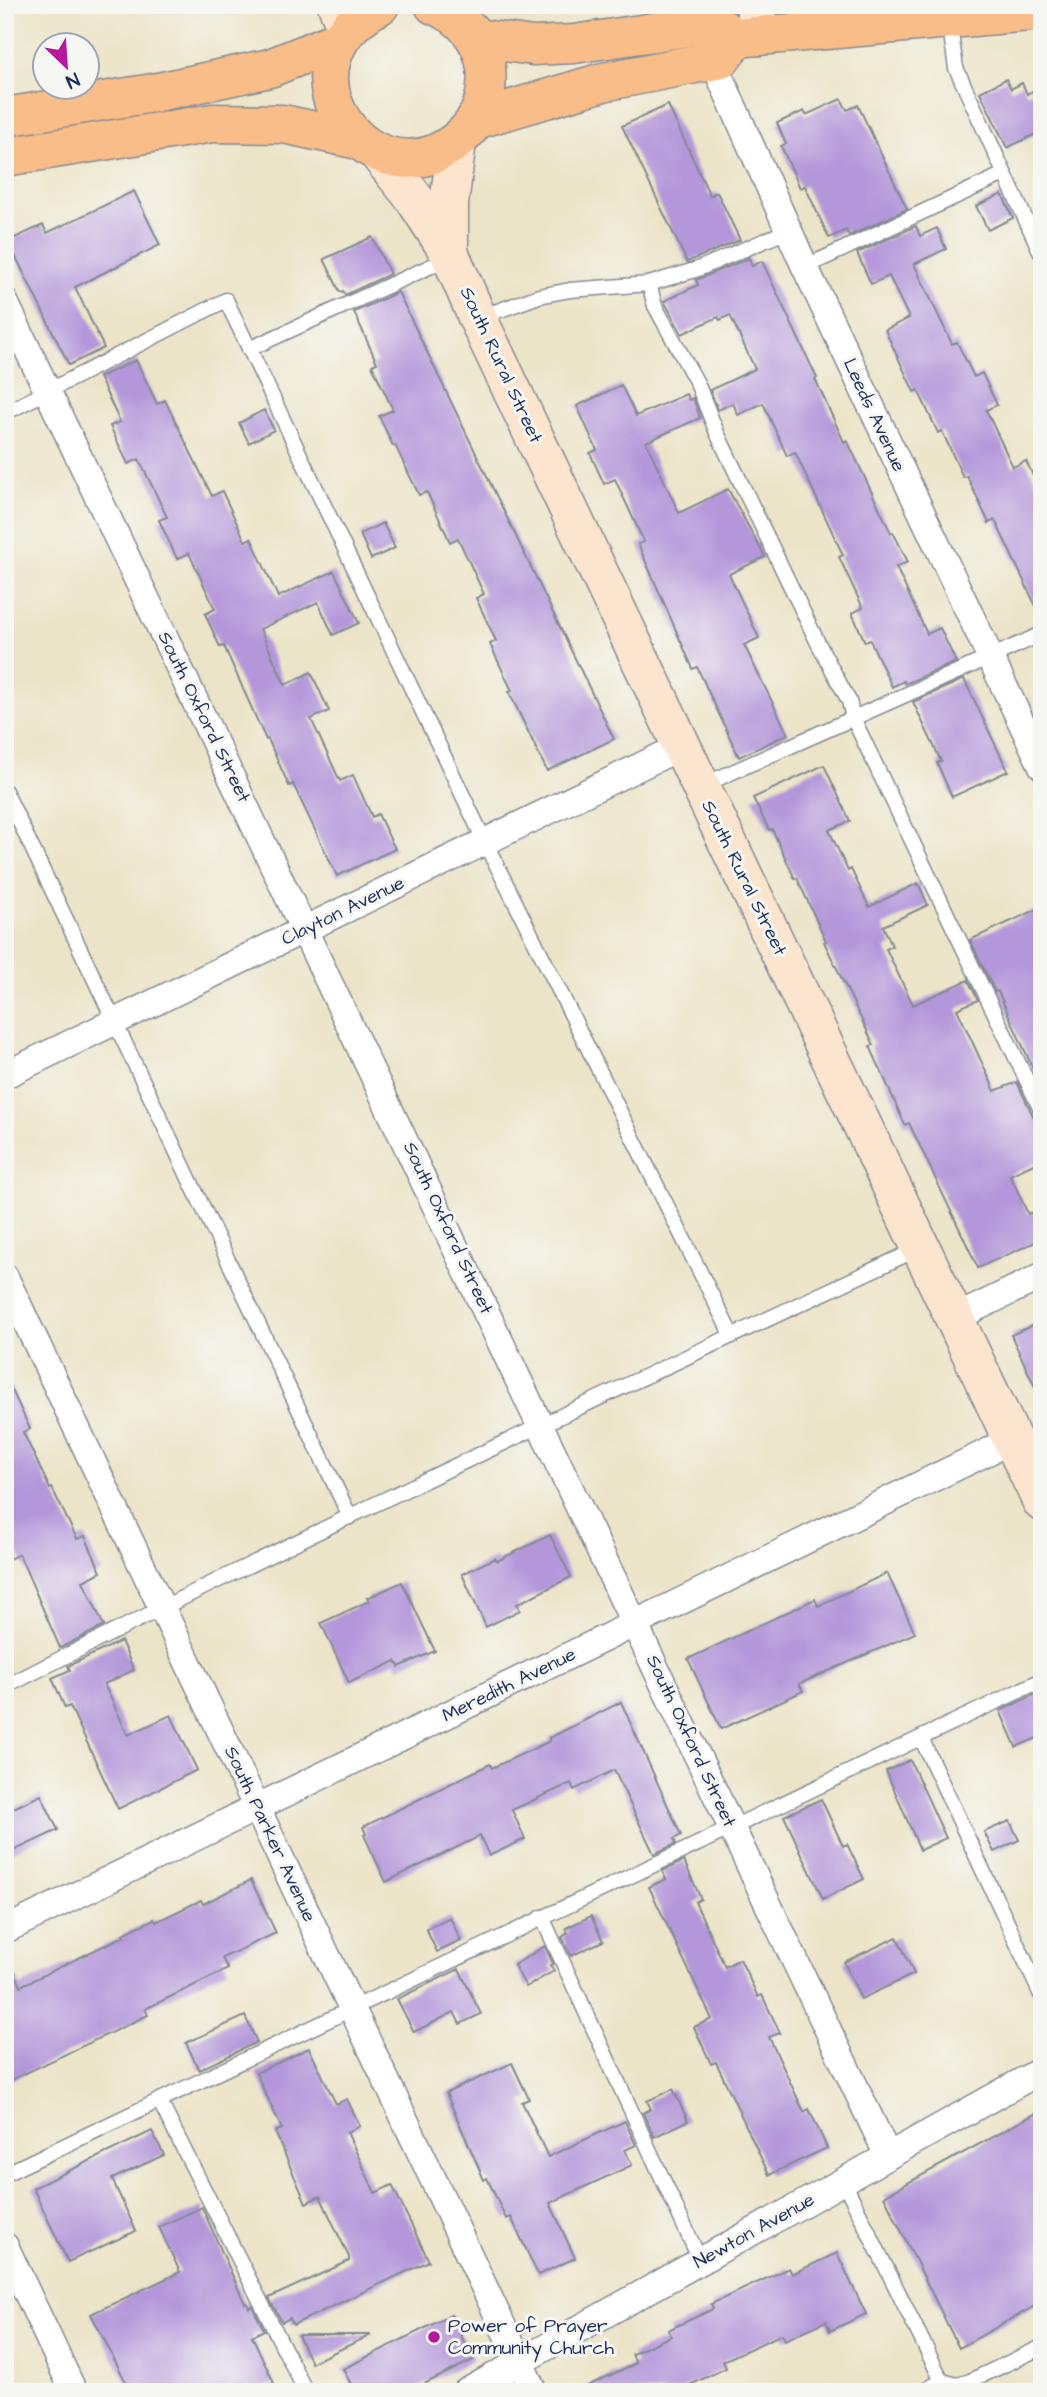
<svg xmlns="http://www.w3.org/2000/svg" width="1047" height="2397" font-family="'Architects Daughter',sans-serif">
	<rect width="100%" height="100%" fill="#f6f6f2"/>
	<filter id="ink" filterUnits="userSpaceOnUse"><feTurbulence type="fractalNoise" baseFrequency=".0143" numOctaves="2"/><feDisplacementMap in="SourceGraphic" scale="14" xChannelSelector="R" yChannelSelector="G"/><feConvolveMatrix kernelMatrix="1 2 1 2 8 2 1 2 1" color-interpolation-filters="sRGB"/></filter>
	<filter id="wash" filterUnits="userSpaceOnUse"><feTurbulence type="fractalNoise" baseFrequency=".00686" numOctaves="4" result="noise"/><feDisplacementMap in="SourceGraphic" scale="28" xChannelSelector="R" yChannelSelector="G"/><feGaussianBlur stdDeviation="1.57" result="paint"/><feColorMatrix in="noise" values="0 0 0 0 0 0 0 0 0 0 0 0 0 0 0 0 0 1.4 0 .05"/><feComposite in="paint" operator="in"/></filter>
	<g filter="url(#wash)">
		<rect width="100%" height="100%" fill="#ece4c8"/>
		<g id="blocks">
			<!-- building -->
			<g fill="#b497da">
				<path d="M1006,79L1011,89L1022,83L1027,94L1042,86V131L1007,148L980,92Z"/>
				<path d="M841,99L847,110L858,105L907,209L849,236L846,230L829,238L805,186L800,188L781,146L786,144L777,123L804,111L806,115Z"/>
				<path d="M668,105L710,196L717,192L740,240L687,262L622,126Z"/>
				<path d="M134,191L160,245L75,287L104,348L69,365L8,241L43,225L47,233Z"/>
				<path d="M1002,194L1013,218L988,230L976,206Z"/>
				<path d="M916,226L920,236L937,228L946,249L914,264L952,344L957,342L974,377L982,373L997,405L986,410L1013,467L1026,461L1042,494V619L995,520L989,523L967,476L963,477L942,431L938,433L918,390L914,392L885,330L909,318L889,276L871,284L857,253Z"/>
				<path d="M372,237L390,274L345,295L343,291L340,292L324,259Z"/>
				<path d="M749,258L752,266L762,261L817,378L815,379L844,442L847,440L891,533L893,532L908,562L896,567L927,634L940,628L956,662L905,684L904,681L892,687L870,640L865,642L852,613L863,608L839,557L843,555L795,452L787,456L763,403L738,415L733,403L718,410L710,390L755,369L730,315L720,320L718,317L682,334L664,301L698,285L696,280Z"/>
				<path d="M398,292L614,739L547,771L509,692L512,691L490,644L496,641L476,598L484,594L458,538L450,542L427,492L419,495L395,445L393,446L379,416L393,410L372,365L377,363L354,312Z"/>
				<path d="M136,360L157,404L165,400L212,496L222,491L245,541L251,538L278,597L334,571L359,623L333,635L318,602L260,629L285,685L311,672L329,711L311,719L340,781L353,775L372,817L378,814L395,849L337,876L293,784L289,786L268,739L266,740L224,646L220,647L205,614L215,609L189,553L177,559L159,520L167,517L139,459L128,464L110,426L120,422L99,377Z"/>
				<path d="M621,385L636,416L686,394L689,400L693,398L700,418L646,442L679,513L728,489L765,557L729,574L759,638L744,645L788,734L739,757L697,667L693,669L678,635L638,544L644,542L615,479L604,484L590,453L597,450L577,406Z"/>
				<path d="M264,410L274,430L249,443L239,423Z"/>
				<path d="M383,523L395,548L371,559L360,534Z"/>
				<path d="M964,679L1008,771L952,797L937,763L941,761L913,702Z"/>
				<path d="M824,765L850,821L829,830L848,871L851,869L869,907L918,883L928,905L883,926L892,946L886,949L913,1005L968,980L978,1000L957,1009L995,1091L1017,1082L1033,1116L1042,1122V1160L1010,1175L1028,1214L1042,1208V1239L978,1268L909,1123L905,1125L870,1046L874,1045L824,942L826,941L797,878L795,879L772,829L769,830L753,798Z"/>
				<path d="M1042,907V998L1033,1002L1042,1022V1089L998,991L995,992L970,940Z"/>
				<path d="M1042,1321V1402L1011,1335Z"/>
				<path d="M5,1375L30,1429L23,1432L50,1489L52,1488L77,1539L85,1536L101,1572L83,1581L104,1626L60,1648L19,1554L5,1561Z"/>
				<path d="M550,1535L571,1577L517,1604L520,1610L486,1627L462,1574L495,1558L497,1561Z"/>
				<path d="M887,1573L915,1633L799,1684L803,1691L721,1729L688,1659L815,1599L818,1606Z"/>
				<path d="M402,1582L435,1651L399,1667L396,1661L349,1683L321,1623L369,1601L367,1598Z"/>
				<path d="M121,1641L134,1670L104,1684L128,1735L171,1715L197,1770L118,1809L70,1706L65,1708L52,1678L70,1670L68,1666Z"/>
				<path d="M1042,1691V1736L1016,1747L1000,1711Z"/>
				<path d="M621,1702L681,1835L674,1839L676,1844L654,1854L614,1770L574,1790L571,1783L512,1810L525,1839L489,1856L480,1836L386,1882L364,1835L366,1834L363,1827L490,1764L492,1768L550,1741L549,1738Z"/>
				<path d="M910,1760L946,1838L920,1850L886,1771Z"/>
				<path d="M41,1795L58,1830L5,1855V1812Z"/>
				<path d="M821,1799L843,1846L847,1844L864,1879L823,1899L784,1816Z"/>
				<path d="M1010,1821L1019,1840L994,1852L984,1832Z"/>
				<path d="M684,1861L701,1899L695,1902L725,1967L740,1959L758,1997L762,1995L780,2033L769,2037L804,2112L809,2109L827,2148L769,2175L716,2062L711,2064L694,2027L712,2019L649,1887L666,1879L662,1871Z"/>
				<path d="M251,1880L276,1933L222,1958L228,1969L145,2009L148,2015L5,2083V1952L21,1986L124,1936L123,1934L154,1919L156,1922L201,1900L203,1904Z"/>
				<path d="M591,1916L603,1941L571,1956L562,1937L568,1933L566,1928Z"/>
				<path d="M450,1917L461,1941L437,1952L426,1929Z"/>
				<path d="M897,1937L914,1974L861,1999L844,1962Z"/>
				<path d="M545,1946L553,1964L550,1965L554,1971L526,1987L514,1965Z"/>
				<path d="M459,1969L481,2014L460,2024L454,2012L414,2032L397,1999Z"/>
				<path d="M245,2016L257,2042L199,2070L186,2043Z"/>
				<path d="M309,2048L336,2104L347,2099L360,2126L347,2132L375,2193L392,2185L429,2261L293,2325L290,2318L282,2322L269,2298L349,2261V2257L320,2196L306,2203L275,2132L282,2129L256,2073Z"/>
				<path d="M512,2063L529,2099L522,2102L548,2157L625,2121L636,2145L625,2150L632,2165L550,2203L575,2258L538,2275L511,2217L506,2219L487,2178L484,2180L446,2093Z"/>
				<path d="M673,2089L688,2121L654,2137L643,2113L651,2109L647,2101Z"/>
				<path d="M1042,2110V2302L959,2348L884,2196Z"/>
				<path d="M152,2131L164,2155L112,2179L136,2231L68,2262L33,2188Z"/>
				<path d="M202,2207L245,2304L247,2303L249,2308L252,2306L264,2330L252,2336L274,2383L255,2392H131L91,2314L180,2272L159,2227Z"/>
				<path d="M837,2253L866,2314L830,2331L826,2321L785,2340L782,2334L723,2361L726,2368L675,2392H575L636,2363L632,2354L671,2336L668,2330L713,2309L711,2304L789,2268L792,2274Z"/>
				<path d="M451,2315L473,2360L408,2392H355L343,2369Z"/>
				<path d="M298,2335H371L311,2363Z"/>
			</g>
		</g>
	</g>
	<g filter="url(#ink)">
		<use href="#blocks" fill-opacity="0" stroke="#848a93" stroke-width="2"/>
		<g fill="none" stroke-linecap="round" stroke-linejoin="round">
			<!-- lane casing -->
			<g stroke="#848a93" stroke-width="17">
				<g id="lane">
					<path d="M949,20L956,68L1042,255"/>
					<path d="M805,267L1004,174"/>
					<path d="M649,284L655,306L697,383L717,433L818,643L849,701L853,718L1042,1112"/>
					<path d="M478,318L539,296L570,290L649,284L698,269L787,231"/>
					<path d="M249,349L449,258"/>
					<path d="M5,413L226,300L485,842L732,1336"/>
					<path d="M701,786L1042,634"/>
					<path d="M5,791L350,1517"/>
					<path d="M5,1687C306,1533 614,1391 920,1248"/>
					<path d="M921,1738L1042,1997"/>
					<path d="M542,1917L700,2260"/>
					<path d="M159,2100L306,2392"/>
					<path d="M5,2174L1042,1680"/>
					<path d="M843,2180L942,2381L957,2385L970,2381L1042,2347"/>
					<path d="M922,2392L942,2381"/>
				</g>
			</g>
			<!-- street casing -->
			<g stroke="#848a93" stroke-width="29">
				<g id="street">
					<path d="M713,61L805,267L1042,766"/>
					<path d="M5,302L888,2156"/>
					<path d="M5,1075L682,746"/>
					<path d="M5,1277L534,2392"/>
					<path d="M955,1318L1042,1276"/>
					<path d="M5,1930L1012,1440"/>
					<path d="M5,2246L74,2392"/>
					<path d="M466,2392L1042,2070"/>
				</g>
			</g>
			<!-- secondary casing -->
			<g stroke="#848a93" stroke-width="41">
				<g id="secondary">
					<path d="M337,5L347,29"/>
					<path d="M755,5L759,36"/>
					<path d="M377,152L414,198L449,252L478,319L1042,1502"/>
					<path d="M449,252V204L457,141"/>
				</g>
			</g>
			<!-- primary casing -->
			<g stroke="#848a93" stroke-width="41">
				<g id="primary">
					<path d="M380,5C262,67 375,215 462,136C481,119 489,93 486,68C482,39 462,15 434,5"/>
					<path d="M476,38L533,46L574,44L714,23L736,38L1042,11"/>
					<path d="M5,117L153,93L270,68L339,40"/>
					<path d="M475,120L603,82L721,59L736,38"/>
					<path d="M5,157L213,123L283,124L358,140"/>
				</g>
			</g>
			<!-- lane -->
			<use href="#lane" stroke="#fff" stroke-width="14"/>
			<!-- street -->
			<use href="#street" stroke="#fff" stroke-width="26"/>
			<!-- secondary -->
			<use href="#secondary" stroke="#fce5cf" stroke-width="38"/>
			<!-- primary -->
			<use href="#primary" stroke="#f8bd88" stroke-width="38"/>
		</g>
	</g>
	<!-- markers -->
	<circle fill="#b5179e" stroke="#f6f6f2" stroke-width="2.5" cx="434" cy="2337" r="7"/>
	<g text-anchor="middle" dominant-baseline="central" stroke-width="6" stroke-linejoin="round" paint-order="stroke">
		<!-- street labels -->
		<g font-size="19" fill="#1b2f5e" stroke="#f6f6f2">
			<text transform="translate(501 365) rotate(65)">South Rural Street</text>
			<text transform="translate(874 415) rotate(65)">Leeds Avenue</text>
			<text transform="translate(204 717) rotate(64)">South Oxford Street</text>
			<text transform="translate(744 878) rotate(64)">South Rural Street</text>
			<text transform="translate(343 911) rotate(-26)">Clayton Avenue</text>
			<text transform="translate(448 1228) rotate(65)">South Oxford Street</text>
			<text transform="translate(509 1685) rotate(-26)">Meredith Avenue</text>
			<text transform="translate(691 1741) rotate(65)">South Oxford Street</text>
			<text transform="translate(270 1834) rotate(65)">South Parker Avenue</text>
			<text transform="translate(754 2231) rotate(-29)">Newton Avenue</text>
		</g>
		<!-- poi labels -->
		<g font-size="19" fill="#1b2f5e" stroke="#f6f6f2" text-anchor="start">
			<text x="448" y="2326">Power of Prayer<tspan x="448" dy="22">Community Church</tspan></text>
		</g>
	</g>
	<!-- margin -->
	<rect width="1047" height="2397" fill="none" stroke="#f6f6f2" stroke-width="28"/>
	<!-- north arrow -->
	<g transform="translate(66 66) rotate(155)"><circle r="33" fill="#f6f6f2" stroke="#9ea6b7" stroke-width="2"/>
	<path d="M0-5L12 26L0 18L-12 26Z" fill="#b5179e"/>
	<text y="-10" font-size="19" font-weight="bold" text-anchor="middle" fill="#1b2f5e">N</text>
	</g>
</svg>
